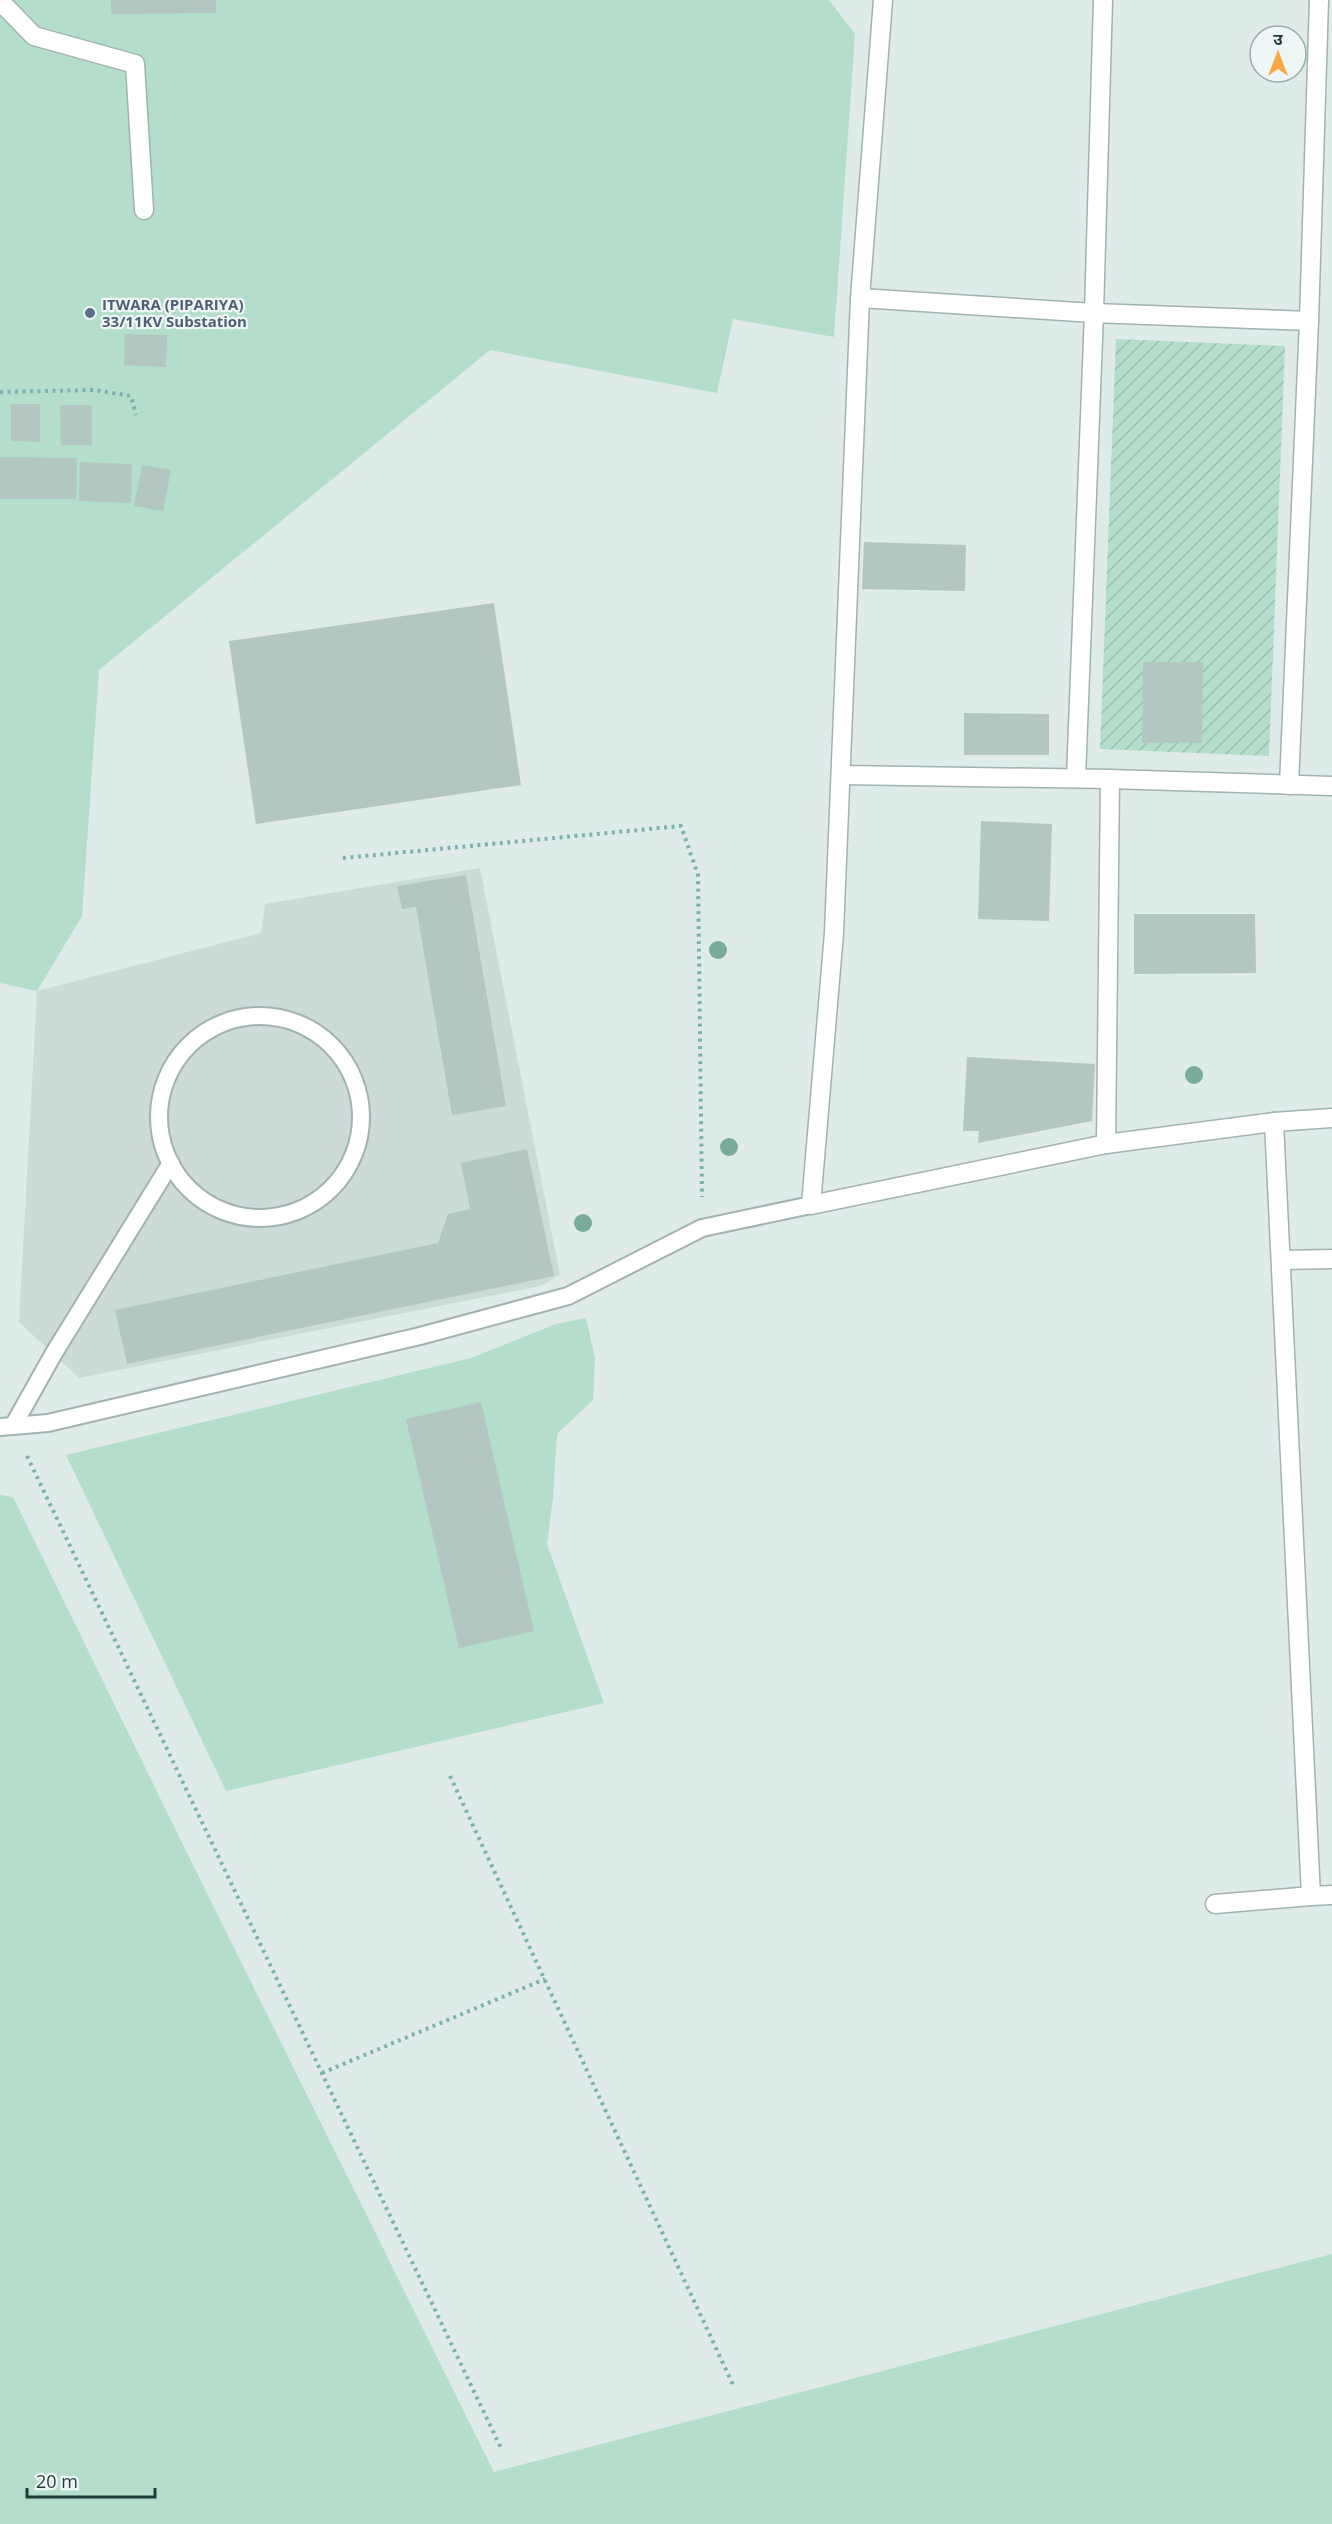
<svg xmlns="http://www.w3.org/2000/svg" width="1332" height="2524" font-family="'Open Sans','Noto Sans Devanagari',sans-serif">
	<defs>
		<pattern id="garden-furrows" width="10" height="10" patternUnits="userSpaceOnUse" patternTransform="scale(1.5)"><rect width="10" height="10" fill="#b4decb"/><path d="M-1 1l2-2M0 10L10 0M9 11l2-2" fill="none" stroke="#9abfaf"/></pattern>
	</defs>
	<rect width="100%" height="100%" fill="#deebe9"/>
	<!-- built -->
	<path fill="#ccdbd8" d="M480,868L560,1275L540,1286L79,1378L19,1322L37,991L261,933L265,904Z"/>
	<!-- grass -->
	<g fill="#b4decb">
		<path d="M0,0H829L855,34L834,337L733,319L717,393L490,350L99,670L82,916L37,991L0,983Z"/>
		<path d="M586,1318L595,1358L593,1400L557,1434L553,1498L547,1544L604,1703L226,1791L66,1455L471,1358L556,1324Z"/>
		<path d="M0,1495L13,1497L187,1853L494,2472L1332,2254V2524H0Z"/>
	</g>
	<!-- garden -->
	<path fill="url(#garden-furrows)" d="M1116,339L1285,346L1269,756L1100,749Z"/>
	<!-- building -->
	<g fill="#b3c6c2">
		<path d="M111,0H216V13L111,14Z"/>
		<path d="M125,334L167,335L166,367L124,365Z"/>
		<path d="M11,404H40V442L11,441Z"/>
		<path d="M60,405H92V445H61Z"/>
		<path d="M0,457L77,458L76,499H0Z"/>
		<path d="M80,462L132,464L131,503L79,501Z"/>
		<path d="M142,465L171,470L163,511L134,506Z"/>
		<path d="M864,542L966,545L965,591L862,589Z"/>
		<path d="M494,603L521,785L256,824L229,641Z"/>
		<path d="M1143,662H1203L1202,743H1142Z"/>
		<path d="M964,713L1049,714V755H964Z"/>
		<path d="M981,821L1052,824L1049,921L978,919Z"/>
		<path d="M466,875L506,1106L452,1115L416,907L402,909L397,886Z"/>
		<path d="M1134,914H1255L1256,973L1134,974Z"/>
		<path d="M967,1057L1095,1064L1092,1121L978,1143L979,1131H963Z"/>
		<path d="M527,1149L554,1276L127,1364L115,1310L438,1243L448,1214L470,1209L461,1163Z"/>
		<path d="M481,1402L534,1631L459,1648L406,1419Z"/>
	</g>
	<g fill="none" stroke-linecap="round" stroke-linejoin="round">
		<!-- lane casing -->
		<g stroke="#a1b3b1" stroke-width="20">
			<g id="lane">
				<circle cx="260" cy="1117" r="101"/>
				<path d="M13,1426L54,1353L171,1163"/>
				<path d="M0,1427L48,1423L420,1336L568,1296L702,1228L811,1205"/>
			</g>
		</g>
		<!-- street casing -->
		<g stroke="#a1b3b1" stroke-width="21">
			<g id="street">
				<path d="M883,0L860,298L834,933L811,1205L1106,1144L1274,1122L1332,1118"/>
				<path d="M0,1L34,36L135,64L144,210"/>
				<path d="M860,298L1094,313L1103,0"/>
				<path d="M1309,321L1319,0"/>
				<path d="M842,775L1110,779L1332,786"/>
				<path d="M1076,778L1094,313L1309,321L1289,785"/>
				<path d="M1106,1144L1110,779"/>
				<path d="M1282,1260L1332,1259"/>
				<path d="M1311,1896L1332,1895"/>
				<path d="M1215,1904L1311,1896L1274,1122"/>
			</g>
		</g>
		<!-- path -->
		<g stroke="#7cb1af" stroke-width="4" stroke-dasharray="3 4.5" stroke-linecap="butt">
			<path d="M0,392L94,390L131,396L136,415"/>
			<path d="M343,858L681,826L698,875L702,1197"/>
			<path d="M27,1456L501,2448"/>
			<path d="M450,1776L734,2387"/>
			<path d="M322,2073L545,1979"/>
		</g>
		<!-- lane -->
		<use href="#lane" stroke="#fff" stroke-width="16"/>
		<!-- street -->
		<use href="#street" stroke="#fff" stroke-width="18"/>
	</g>
	<!-- trees -->
	<g fill="#79aa9b">
		<circle cx="718" cy="950" r="9"/>
		<circle cx="1194" cy="1075" r="9"/>
		<circle cx="729" cy="1147" r="9"/>
		<circle cx="583" cy="1223" r="9"/>
	</g>
	<!-- markers -->
	<circle fill="#5c6f8a" stroke="#eef7f5" stroke-width="2" cx="90" cy="313" r="6"/>
	<g text-anchor="middle" dominant-baseline="central" stroke-width="4.5" stroke-linejoin="round" paint-order="stroke">
		<!-- service labels -->
		<g font-size="15" font-weight="bold" fill="#4e5e75" stroke="#eef7f5" text-anchor="start">
			<text x="102" y="304">ITWARA (PIPARIYA)<tspan x="102" dy="17">33/11KV Substation</tspan></text>
		</g>
	</g>
	<!-- north arrow -->
	<g transform="translate(1278 54)"><circle r="28" fill="#eef7f5" stroke="#9bacab" stroke-width="1.5"/>
	<path d="M0-4.5L10 22L0 15L-10 22Z" fill="#fca84a"/>
	<text y="-9" font-size="16" font-weight="bold" text-anchor="middle" fill="#1e3b3b">उ</text>
	</g>
	<!-- scale -->
	<path d="M27 2488v9h128v-9" fill="none" stroke="#1e3b3b" stroke-width="3"/>
	<text x="36" y="2488" font-size="18" fill="#1e3b3b" stroke="#eef7f5" stroke-width="4.5" paint-order="stroke">20 m</text>
</svg>
